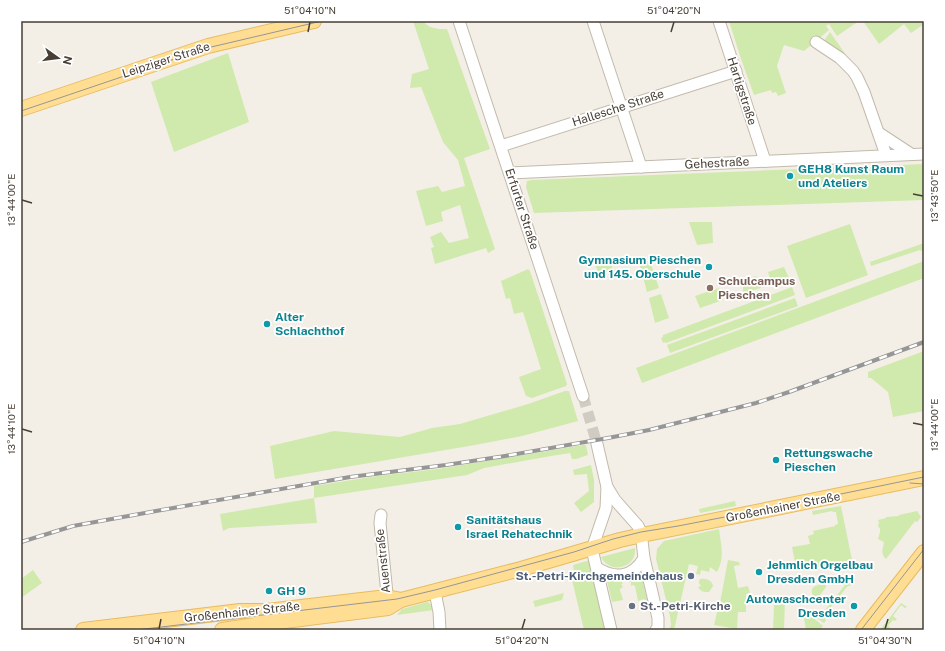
<svg xmlns="http://www.w3.org/2000/svg" width="945" height="651" font-family="'Public Sans',sans-serif">
	<rect width="100%" height="100%" fill="#f4efe6"/>
	<!-- green -->
	<g fill="#d0e9ad">
		<path d="M413,21H422L430,27L439,29H447L490,149L464,158L495,249L488,253L486,248L435,264L431,248L434,247L430,237L441,232L449,243L469,238L460,205L441,212L443,221L426,226L416,191L438,186L442,192L465,186L458,160L443,142L421,87L410,88L412,74L429,69Z"/>
		<path d="M729,21H859L837,36L829,24L826,26L829,30L804,51L784,45L777,66L786,93L778,96L776,92L772,93L771,90L754,95L741,59Z"/>
		<path d="M863,21H924V24L911,33L904,24L879,44Z"/>
		<path d="M830,32L846,55L845,56L824,41Z"/>
		<path d="M228,53L249,122L174,152L151,82Z"/>
		<path d="M924,164V200L534,213L526,187L527,181L531,180Z"/>
		<path d="M689,222H712L713,243L697,245Z"/>
		<path d="M850,224L868,275L806,298L787,246Z"/>
		<path d="M924,243V250L921,251L920,250L871,266L870,262Z"/>
		<path d="M610,258L613,270L599,275L594,261Z"/>
		<path d="M650,261L659,288L647,292L639,262Z"/>
		<path d="M924,261V278L642,383L636,368Z"/>
		<path d="M784,267L789,278L772,284L768,272Z"/>
		<path d="M528,269L530,271L567,384L566,386L532,398L526,396L519,377L541,369L523,312L514,314L510,298L506,299L501,281Z"/>
		<path d="M756,276L761,288L743,293V280Z"/>
		<path d="M792,287L795,295L666,343L665,342L663,343L661,338L663,337V335Z"/>
		<path d="M719,288L723,300L700,308L695,296Z"/>
		<path d="M661,294L669,318L655,323L649,298Z"/>
		<path d="M795,298L798,306L670,353L667,345Z"/>
		<path d="M924,351V411L893,417L888,392L871,378H868V372Z"/>
		<path d="M565,391H569L578,421L522,436L475,445L275,479L270,446L334,431L400,437L432,428L460,424L528,404Z"/>
		<path d="M583,445H586L588,455L576,459H572L570,453L551,456L484,468L467,475L314,498L317,523L229,528L223,531L220,514L314,498V486L377,476L438,469Z"/>
		<path d="M591,465L594,480V502L581,512L574,503L589,491L587,474L574,475L573,470Z"/>
		<path d="M735,501L736,506L700,513L699,509Z"/>
		<path d="M841,506L852,560L802,571L798,569L796,567L792,547L810,544L808,536L814,534L813,531L835,526V525L838,524L836,512H833L832,511L813,515L812,511Z"/>
		<path d="M917,511L921,517L917,522L915,521L886,559C880,554 883,548 884,542L878,539L880,532V528L878,527L879,522L878,520L886,518V517L899,516V515Z"/>
		<path d="M719,529C721,545 725,558 717,572L710,567L709,572L701,570L700,575L696,574L698,566L689,564L674,630H669L671,625L670,616L656,559L657,549L664,541Z"/>
		<path d="M635,548C637,568 610,575 601,557Z"/>
		<path d="M590,560L607,630H584L572,580L574,572L573,565Z"/>
		<path d="M728,560L739,562L740,565L734,566L738,588L748,586L750,593L746,594V612H738L737,629L714,625L719,604L720,603Z"/>
		<path d="M33,570L42,583L21,598V579Z"/>
		<path d="M641,574L647,600H645L644,599L638,601L635,586L633,585L631,586V582H629V580L636,578Z"/>
		<path d="M700,579C706,578 712,580 713,586L709,592C704,592 701,592 698,587L701,586L699,583V581Z"/>
		<path d="M848,579L855,583C852,586 848,585 846,588L823,617L826,620L824,623L818,619L845,585L841,580Z"/>
		<path d="M607,581H621L623,583L621,584L623,587L620,589V591L621,593L623,600L612,602Z"/>
		<path d="M824,584L826,585V587L817,599H814C809,587 813,586 824,584Z"/>
		<path d="M564,593L562,600L535,607L533,601Z"/>
		<path d="M780,598L785,599L784,630H773L774,605H780Z"/>
		<path d="M427,602C431,603 432,607 434,610L397,615L402,609Z"/>
		<path d="M901,603L907,607L905,608L901,605L893,616L897,619L895,621L893,620L888,626L890,627L888,630H880Z"/>
		<path d="M810,616L812,617L823,626L820,630H806L804,618Z"/>
	</g>
	<g fill="none" stroke-linecap="round" stroke-linejoin="round">
		<!-- minor-tunnel -->
		<path stroke="#d1ccc3" stroke-width="11" stroke-dasharray="11 5.5" stroke-linecap="butt" d="M583,396L597,444"/>
		<!-- minor casing -->
		<g stroke="#c2baab" stroke-width="13">
			<g id="minor">
				<path d="M459,21L583,396"/>
				<path d="M593,21L641,167"/>
				<path d="M719,21L765,161"/>
				<path d="M816,42L840,58L853,71L857,77L864,92L886,155"/>
				<path d="M879,133L911,154"/>
				<path d="M501,146L736,71"/>
				<path d="M510,173L924,154"/>
				<path d="M597,444L607,487L606,508L592,549L611,630"/>
				<path d="M607,487L615,500L638,526L641,532L644,558L658,618V627L656,630"/>
				<path d="M381,515L380,523L388,604"/>
				<path d="M597,568C615,579 632,578 644,558"/>
				<path d="M435,592L439,612L440,630"/>
			</g>
		</g>
		<!-- major casing -->
		<g stroke="#e7bc60" stroke-width="16">
			<g id="major">
				<path d="M21,109L208,46L314,21"/>
				<path d="M83,630L240,611H267L387,597L401,600"/>
				<path d="M222,630L269,623L388,608L401,600L521,569L620,540L642,535L924,478"/>
				<path d="M863,630L924,552"/>
			</g>
		</g>
		<!-- minor -->
		<use href="#minor" stroke="#fff" stroke-width="11"/>
		<!-- major -->
		<use href="#major" stroke="#ffde94" stroke-width="14"/>
		<!-- tram -->
		<g stroke="#969696" stroke-width="1">
			<path d="M21,111L207,48L322,21"/>
			<path d="M910,483L924,484"/>
			<path d="M136,630L397,599L435,590L574,552L613,539L641,532L678,526L782,506L924,477"/>
			<path d="M861,630L924,549"/>
		</g>
		<!-- rail casing -->
		<g stroke="#969696" stroke-width="4">
			<path id="rail" d="M21,542L73,526L156,511L350,477L446,465L505,456L608,438L649,430L756,403L789,392L924,342"/>
		</g>
		<!-- rail -->
		<use href="#rail" stroke="#fff" stroke-width="2.5" stroke-dasharray="8" stroke-linecap="butt"/>
	</g>
	<!-- ticks -->
	<path fill="none" stroke="#473f35" stroke-width="1.5" d="M308,32L310,22M671,32L674,22M913,194L923,196M22,200L32,203M913,423L923,425M22,429L32,432M159,629L161,619M522,629L525,619M885,629L888,619"/>
	<!-- markers -->
	<g fill="#0f9aa8" stroke="#fff" stroke-width="1.5">
		<circle cx="790" cy="176" r="4"/>
		<circle cx="709" cy="267" r="4"/>
		<circle cx="267" cy="324" r="4"/>
		<circle cx="776" cy="460" r="4"/>
		<circle cx="458" cy="527" r="4"/>
		<circle cx="759" cy="572" r="4"/>
		<circle cx="269" cy="591" r="4"/>
		<circle cx="854" cy="606" r="4"/>
	</g>
	<circle fill="#8d6e63" stroke="#fff" stroke-width="1.5" cx="710" cy="288" r="4"/>
	<circle fill="#5c6f8a" stroke="#fff" stroke-width="1.5" cx="691" cy="576" r="4"/>
	<circle fill="#6b7280" stroke="#fff" stroke-width="1.5" cx="632" cy="606" r="4"/>
	<g text-anchor="middle" dominant-baseline="central" stroke-width="3.5" stroke-linejoin="round" paint-order="stroke">
		<!-- street labels -->
		<g font-size="12" fill="#473f35" stroke="#fff">
			<text transform="translate(166 60) rotate(-18)">Leipziger Straße</text>
			<text transform="translate(742 91) rotate(72)">Hartigstraße</text>
			<text transform="translate(618 108) rotate(-18)">Hallesche Straße</text>
			<text transform="translate(717 163) rotate(-3)">Gehestraße</text>
			<text transform="translate(522 209) rotate(72)">Erfurter Straße</text>
			<text transform="translate(783 507) rotate(-11)">Großenhainer Straße</text>
			<text transform="translate(383 561) rotate(-96)">Auenstraße</text>
			<text transform="translate(242 612) rotate(-6)">Großenhainer Straße</text>
		</g>
		<!-- culture labels -->
		<g font-size="12" font-weight="bold" fill="#0d838f" stroke="#fff" text-anchor="start">
			<text x="798" y="169">GEH8 Kunst Raum<tspan x="798" dy="14">und Ateliers</tspan></text>
			<text x="701" y="260" text-anchor="end">Gymnasium Pieschen<tspan x="701" dy="14">und 145. Oberschule</tspan></text>
			<text x="275" y="317">Alter<tspan x="275" dy="14">Schlachthof</tspan></text>
			<text x="784" y="453">Rettungswache<tspan x="784" dy="14">Pieschen</tspan></text>
			<text x="466" y="520">Sanitätshaus<tspan x="466" dy="14">Israel Rehatechnik</tspan></text>
			<text x="767" y="565">Jehmlich Orgelbau<tspan x="767" dy="14">Dresden GmbH</tspan></text>
			<text x="277" y="591">GH 9</text>
			<text x="846" y="599" text-anchor="end">Autowaschcenter<tspan x="846" dy="14">Dresden</tspan></text>
		</g>
		<!-- education labels -->
		<g font-size="12" font-weight="bold" fill="#785e54" stroke="#fff" text-anchor="start">
			<text x="718" y="281">Schulcampus<tspan x="718" dy="14">Pieschen</tspan></text>
		</g>
		<!-- service labels -->
		<g font-size="12" font-weight="bold" fill="#4e5e75" stroke="#fff" text-anchor="end">
			<text x="683" y="576">St.-Petri-Kirchgemeindehaus</text>
		</g>
		<!-- worship labels -->
		<g font-size="12" font-weight="bold" fill="#5b616d" stroke="#fff" text-anchor="start">
			<text x="640" y="606">St.-Petri-Kirche</text>
		</g>
	</g>
	<!-- border -->
	<rect width="945" height="651" fill="none" stroke="#ffffff" stroke-width="44"/>
	<!-- north arrow -->
	<g transform="translate(58 58) rotate(104)" stroke="#ffffff" stroke-width="3" paint-order="stroke">
	<path d="M0-3L7 15L0 10L-7 15Z" fill="#473f35"/>
	<text y="-6" font-size="11" font-weight="bold" text-anchor="middle" fill="#473f35">N</text>
	</g>
	<rect x="22" y="22" width="901" height="607" fill="none" stroke="#473f35" stroke-width="1.5"/>
	<g font-size="10" text-anchor="middle" fill="#473f35">
		<text x="310" y="14">51°04'10"N</text>
		<text x="674" y="14">51°04'20"N</text>
		<text transform="translate(934 196) rotate(-90)" y="4">13°43'50"E</text>
		<text transform="translate(11 200) rotate(-90)" y="4">13°44'00"E</text>
		<text transform="translate(934 425) rotate(-90)" y="4">13°44'00"E</text>
		<text transform="translate(11 429) rotate(-90)" y="4">13°44'10"E</text>
		<text x="159" y="644">51°04'10"N</text>
		<text x="522" y="644">51°04'20"N</text>
		<text x="885" y="644">51°04'30"N</text>
	</g>
</svg>
